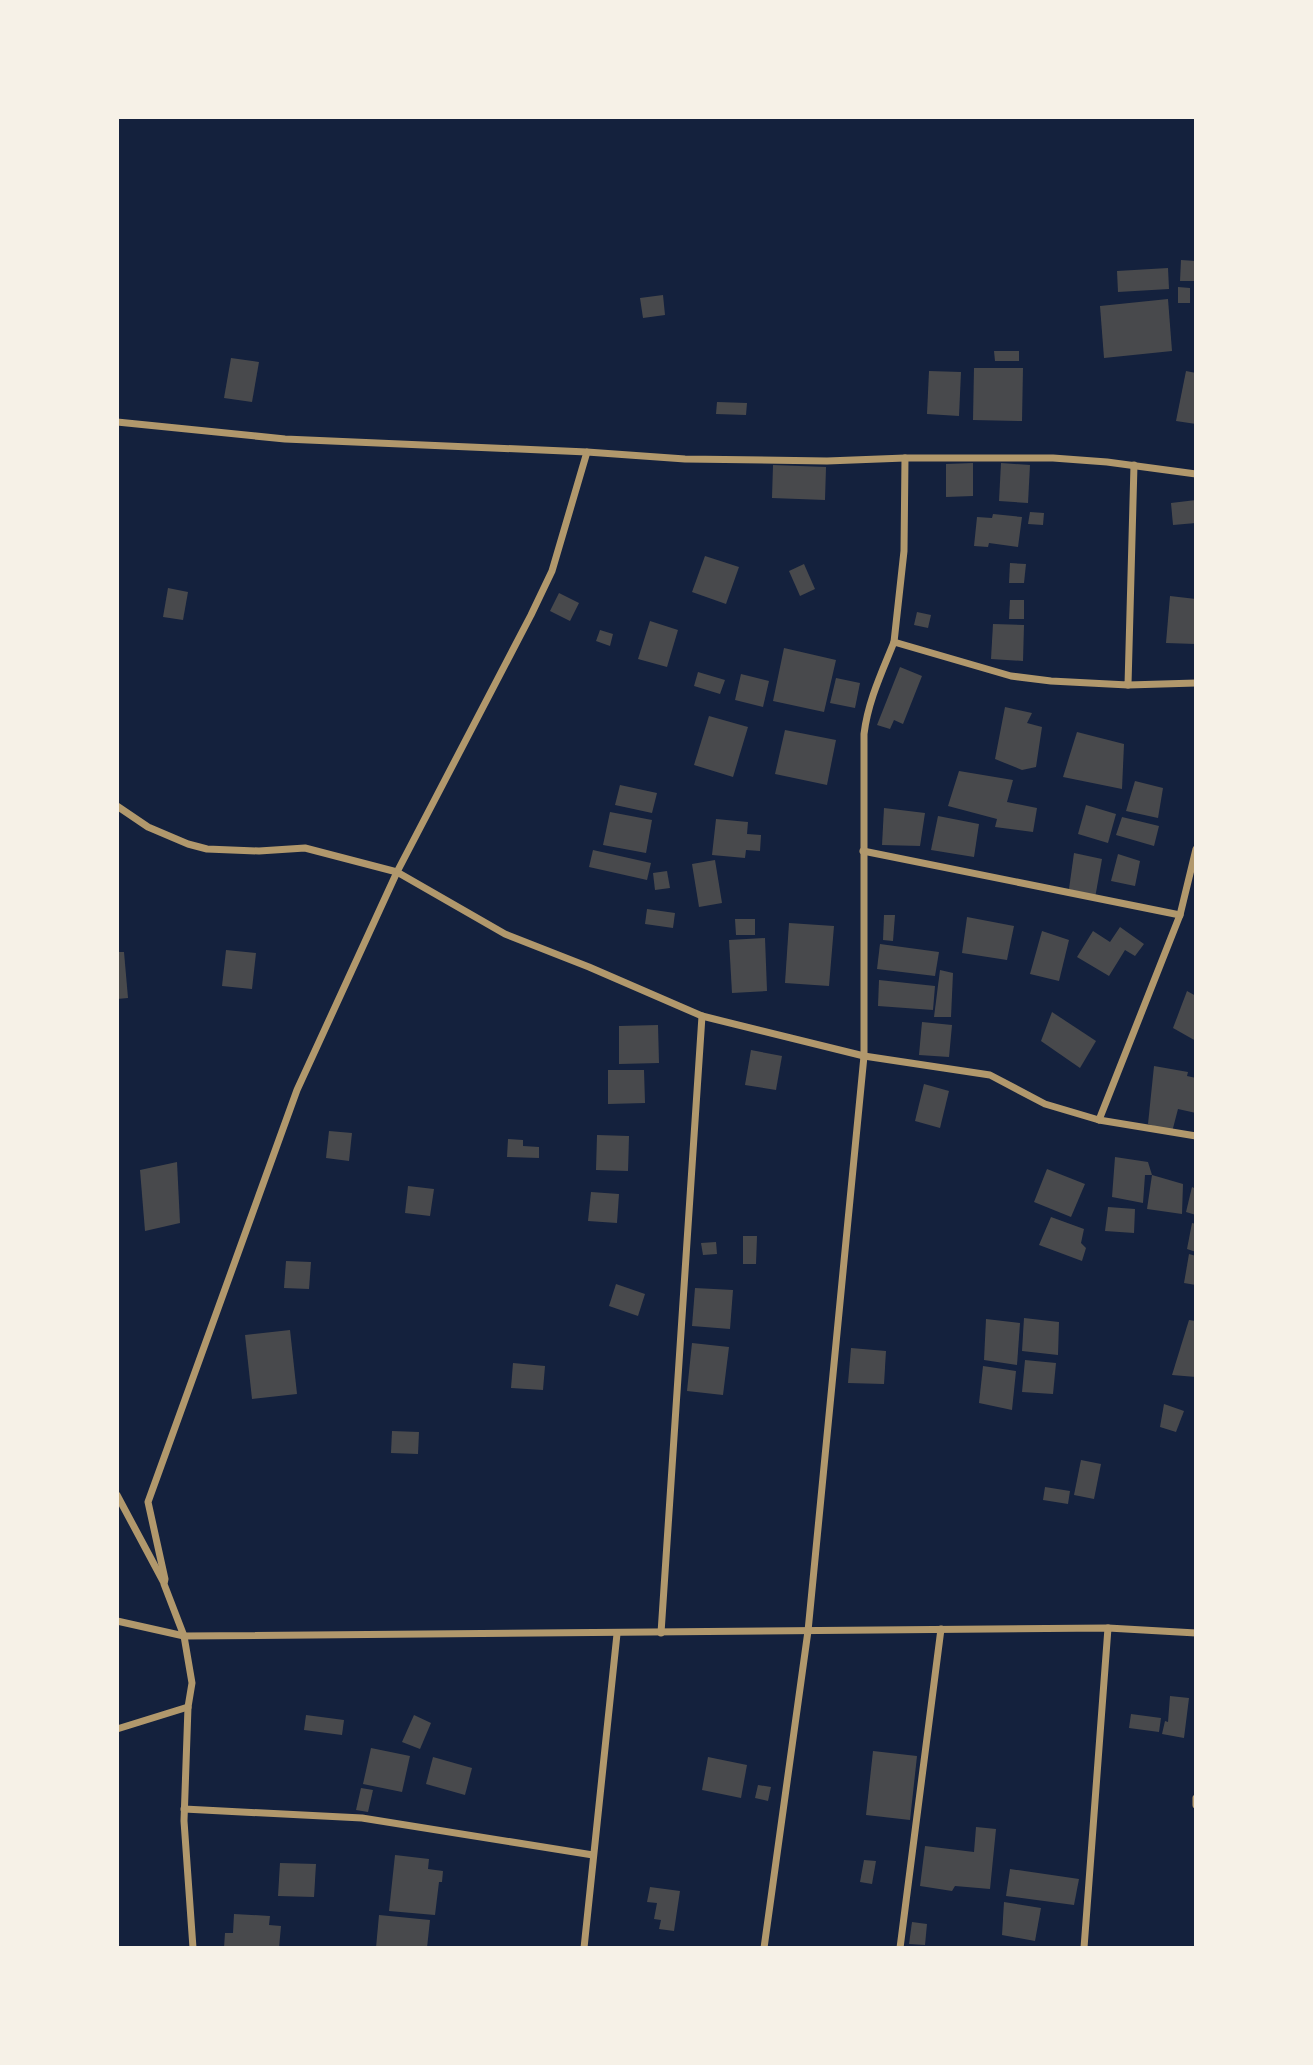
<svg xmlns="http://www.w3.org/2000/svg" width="1313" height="2065" font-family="'IBM Plex Sans',sans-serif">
	<rect width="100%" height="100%" fill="#14213d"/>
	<!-- building -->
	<g fill="#48494c">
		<path d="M1181,260L1196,261V281H1180Z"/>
		<path d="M1168,268L1169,289L1118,292L1117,271Z"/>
		<path d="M1178,287L1190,288V303H1178Z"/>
		<path d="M663,295L665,315L643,318L640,298Z"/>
		<path d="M1168,299L1172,351L1104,358L1100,306Z"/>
		<path d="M994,351H1019V361H995Z"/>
		<path d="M231,358L259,362L252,402L224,398Z"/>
		<path d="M974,368H1023L1022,421L973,420Z"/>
		<path d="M929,371L961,372L959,416L927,414Z"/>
		<path d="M1186,371L1196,373V424L1176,421Z"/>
		<path d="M717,402L747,403L746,415L716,414Z"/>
		<path d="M973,463V496L946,497V464Z"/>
		<path d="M1001,463L1030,465L1028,503L999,501Z"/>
		<path d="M773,465L826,467L825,500L772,498Z"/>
		<path d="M1196,500V523L1173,525L1171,503Z"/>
		<path d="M1030,512L1044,513L1043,525L1028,524Z"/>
		<path d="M993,514L1022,517L1018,547L989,543L988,547L974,546L977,517L992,518Z"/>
		<path d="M705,556L739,567L726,604L692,592Z"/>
		<path d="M1010,563L1026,564L1024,583H1009Z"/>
		<path d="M804,564L815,589L800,596L789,571Z"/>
		<path d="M168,588L188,592L183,620L163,617Z"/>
		<path d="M559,593L579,603L570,621L550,611Z"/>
		<path d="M1170,596L1196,599V644L1166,643Z"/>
		<path d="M1010,600H1024V619H1009Z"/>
		<path d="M917,612L931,615L928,628L914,625Z"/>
		<path d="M650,621L678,630L667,667L638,659Z"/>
		<path d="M993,624L1024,625L1023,661L991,659Z"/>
		<path d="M600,630L613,634L610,646L596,641Z"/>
		<path d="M784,648L836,660L824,712L773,701Z"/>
		<path d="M900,667L922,676L903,724L894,720L890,729L877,725Z"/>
		<path d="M698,672L725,680L720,694L694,686Z"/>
		<path d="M741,674L769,681L763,707L735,700Z"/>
		<path d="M836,678L860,683L855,708L830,703Z"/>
		<path d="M1005,707L1032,713L1027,723L1042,727L1036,767L1022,770L995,759Z"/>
		<path d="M709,716L748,727L733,777L694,765Z"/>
		<path d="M785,730L836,740L827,785L775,774Z"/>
		<path d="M1077,732L1124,744L1122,789L1063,777Z"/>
		<path d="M959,771L1013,780L1007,802L1037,808L1033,832L995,827L997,819L948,806Z"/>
		<path d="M1135,781L1163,788L1158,818L1126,811Z"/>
		<path d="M620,785L657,793L652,813L615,805Z"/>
		<path d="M1086,805L1116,814L1108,843L1078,834Z"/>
		<path d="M884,808L925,813L920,846L882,845Z"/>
		<path d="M610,812L652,820L646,853L603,845Z"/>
		<path d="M938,816L979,824L974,857L931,850Z"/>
		<path d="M1122,817L1159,826L1154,846L1116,835Z"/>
		<path d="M716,819L748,822L747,834L761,835L760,851L746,850L745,858L712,855Z"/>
		<path d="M593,850L651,863L647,880L589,867Z"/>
		<path d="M1074,853L1102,859L1095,898L1069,889Z"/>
		<path d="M1118,854L1140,861L1135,886L1111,881Z"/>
		<path d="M715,860L722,903L699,907L692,864Z"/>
		<path d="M667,871L670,888L655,890L653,873Z"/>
		<path d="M647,909L675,913L673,928L645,924Z"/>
		<path d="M884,915H895L893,941L883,940Z"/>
		<path d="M967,917L1014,926L1007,960L962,953Z"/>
		<path d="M735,919H755V935H736Z"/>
		<path d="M789,923L834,926L829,986L785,983Z"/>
		<path d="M1120,927L1144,944L1135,956L1125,950L1109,976L1077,957L1093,931L1110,942Z"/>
		<path d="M1042,931L1069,940L1059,981L1030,974Z"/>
		<path d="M765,938L767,991L732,993L729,940Z"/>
		<path d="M880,944L939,952L935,976L877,969Z"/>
		<path d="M226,950L256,953L252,989L222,986Z"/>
		<path d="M117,952H124L128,998L117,999Z"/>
		<path d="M940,970L953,973L951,1017H934Z"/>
		<path d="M879,980L935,986L933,1010L878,1006Z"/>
		<path d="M1187,991L1196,996V1041L1173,1028Z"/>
		<path d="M1052,1012L1096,1041L1080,1068L1041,1041Z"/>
		<path d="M922,1022L952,1025L949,1057L919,1055Z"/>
		<path d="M658,1025L659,1063L619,1064V1026Z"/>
		<path d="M751,1050L782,1056L776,1090L745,1085Z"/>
		<path d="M1154,1066L1188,1072L1187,1076L1196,1078V1113L1178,1109L1172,1132L1148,1124Z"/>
		<path d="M608,1070H644L645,1103L608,1104Z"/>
		<path d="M924,1084L949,1091L940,1128L915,1121Z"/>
		<path d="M329,1131L352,1133L349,1161L326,1158Z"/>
		<path d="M597,1135L629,1136L628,1171L596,1170Z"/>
		<path d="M508,1139L523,1140V1146L539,1147V1158L507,1157Z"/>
		<path d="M1115,1157L1148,1162L1152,1175L1183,1184L1182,1214L1147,1209L1152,1175H1145L1143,1203L1112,1197Z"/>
		<path d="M177,1162L180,1223L145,1231L140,1170Z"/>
		<path d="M1047,1169L1085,1184L1071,1217L1034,1202Z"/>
		<path d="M408,1186L434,1189L430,1216L405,1213Z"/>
		<path d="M1192,1187L1196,1189V1215L1186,1212Z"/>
		<path d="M591,1192L619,1194L617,1223L588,1221Z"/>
		<path d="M1108,1207L1135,1209L1134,1233L1105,1231Z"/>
		<path d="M1051,1217L1084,1229L1081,1243L1086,1248L1082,1261L1039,1245Z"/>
		<path d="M1192,1223L1196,1224V1252L1187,1249Z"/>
		<path d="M743,1236H757L756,1264H743Z"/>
		<path d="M716,1242L717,1254L703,1255L701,1243Z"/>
		<path d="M1189,1254L1196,1256V1285L1184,1283Z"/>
		<path d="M286,1261L311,1262L309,1289L284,1288Z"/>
		<path d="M616,1284L645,1294L638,1316L609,1306Z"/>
		<path d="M695,1288L733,1290L730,1329L692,1326Z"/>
		<path d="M1024,1318L1059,1322L1058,1355L1022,1351Z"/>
		<path d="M986,1319L1020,1323L1017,1365L984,1360Z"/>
		<path d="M1189,1320L1196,1321V1377L1172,1375Z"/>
		<path d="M290,1330L297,1394L252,1399L245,1335Z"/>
		<path d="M692,1343L729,1347L723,1395L687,1391Z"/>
		<path d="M851,1348L886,1351L884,1384L848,1383Z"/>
		<path d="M1025,1360L1056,1363L1053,1394L1022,1392Z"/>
		<path d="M513,1363L545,1366L543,1390L511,1388Z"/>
		<path d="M983,1366L1016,1371L1012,1410L979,1403Z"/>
		<path d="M1164,1404L1184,1411L1176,1432L1160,1427Z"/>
		<path d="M392,1431L419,1432L418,1454L391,1453Z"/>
		<path d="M1081,1460L1101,1464L1094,1499L1074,1495Z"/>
		<path d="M1045,1487L1070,1491L1068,1504L1043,1500Z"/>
		<path d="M1170,1696L1189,1698L1184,1738L1162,1734L1165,1721L1168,1722Z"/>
		<path d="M1131,1714L1161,1718L1159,1732L1129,1728Z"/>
		<path d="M306,1715L344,1720L342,1735L304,1730Z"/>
		<path d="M414,1715L431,1723L420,1749L402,1742Z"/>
		<path d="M371,1748L410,1756L402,1792L363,1784Z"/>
		<path d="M873,1751L917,1756L910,1820L866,1815Z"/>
		<path d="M433,1757L472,1768L465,1795L426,1784Z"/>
		<path d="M708,1757L747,1765L741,1798L702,1790Z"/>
		<path d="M758,1785L771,1787L768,1801L755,1798Z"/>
		<path d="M361,1788L373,1790L368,1812L356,1810Z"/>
		<path d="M976,1827L996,1829L990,1889L955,1886L952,1891L920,1886L925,1846L974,1852Z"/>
		<path d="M395,1855L429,1859L428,1869L443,1871L442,1882H439L435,1915L389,1911Z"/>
		<path d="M864,1860L876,1861L872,1884L860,1882Z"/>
		<path d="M280,1863L316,1864L314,1897L278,1896Z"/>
		<path d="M1010,1869L1079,1879L1074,1905L1006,1896Z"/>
		<path d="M650,1887L680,1891L674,1931L659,1929L661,1920L654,1919L657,1903L647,1902Z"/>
		<path d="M1004,1902L1041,1908L1035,1941L1002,1935Z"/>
		<path d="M234,1914L270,1916L269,1925L281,1926L279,1948H224L225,1933H233Z"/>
		<path d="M379,1915L430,1920L427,1948H376Z"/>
		<path d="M912,1922L927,1924L925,1945L909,1944Z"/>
	</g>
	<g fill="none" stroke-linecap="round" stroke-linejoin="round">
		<!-- minor -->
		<g stroke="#b1986c" stroke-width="7">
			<path d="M117,422L285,439L587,452L685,459L827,461L905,458H1053L1107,462L1196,474"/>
			<path d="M894,642L904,551L905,458"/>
			<path d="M1128,685L1196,683"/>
			<path d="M117,806L148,827L188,844L207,849L259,851L305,848L397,872L505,934L589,967L702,1016L864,1056L990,1075L1045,1104L1099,1120L1196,1136"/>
			<path d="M863,851L1180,915"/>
			<path d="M1099,1120L1180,915L1196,849"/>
			<path d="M117,1495L163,1581"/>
			<path d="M117,1621L184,1636L1108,1628L1196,1633"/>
			<path d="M661,1633L702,1016"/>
			<path d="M117,1729L188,1707"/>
			<path d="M1196,1798V1805"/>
			<path d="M184,1809L362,1818L593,1855"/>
			<path d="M193,1948L184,1821L188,1707L192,1683L184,1636L164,1584L165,1579L148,1502L297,1090L397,872L531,615L552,571L587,452"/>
			<path d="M584,1948L617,1634"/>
			<path d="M764,1948L808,1631L864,1056V734C868,701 882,672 894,642L1011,676L1051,681L1128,685L1134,465"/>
			<path d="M900,1948L941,1629"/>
			<path d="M1084,1948L1108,1628"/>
		</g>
	</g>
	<!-- border -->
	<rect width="1313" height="2065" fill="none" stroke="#f6f1e7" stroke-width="238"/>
</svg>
